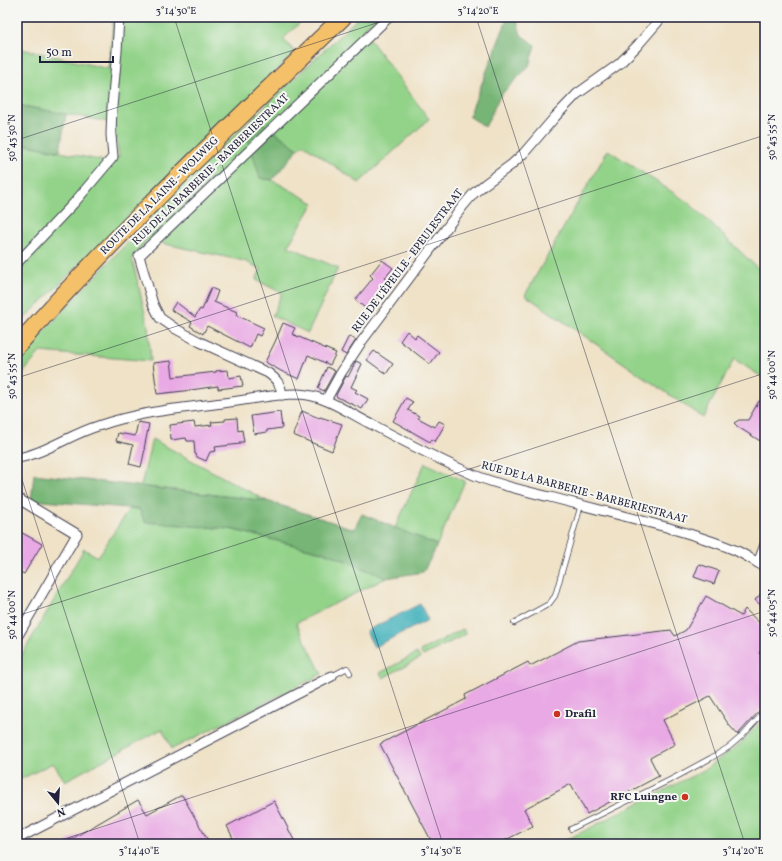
<svg xmlns="http://www.w3.org/2000/svg" width="782" height="861" font-family="Vollkorn,serif">
	<rect width="100%" height="100%" fill="#f6f6f2"/>
	<filter id="ink" filterUnits="userSpaceOnUse"><feTurbulence type="fractalNoise" baseFrequency=".025" numOctaves="2"/><feDisplacementMap in="SourceGraphic" scale="8" xChannelSelector="R" yChannelSelector="G"/><feConvolveMatrix kernelMatrix="1 2 1 2 8 2 1 2 1" color-interpolation-filters="sRGB"/></filter>
	<filter id="wash" filterUnits="userSpaceOnUse"><feTurbulence type="fractalNoise" baseFrequency=".012" numOctaves="4" result="noise"/><feDisplacementMap in="SourceGraphic" scale="16" xChannelSelector="R" yChannelSelector="G"/><feGaussianBlur stdDeviation="0.9" result="paint"/><feColorMatrix in="noise" values="0 0 0 0 0 0 0 0 0 0 0 0 0 0 0 0 0 1.4 0 .05"/><feComposite in="paint" operator="in"/></filter>
	<g filter="url(#wash)">
		<rect width="100%" height="100%" fill="#efe2c7"/>
		<!-- green -->
		<g fill="#93d389" stroke="#5a7a62">
			<path d="M111,17H306L283,39L295,52L17,326V143L104,161L119,157L114,123L17,105V48L109,69L113,25Z"/>
			<path d="M359,17H377L363,30L429,119L359,183L303,144L298,149L263,123L260,178L272,180L314,203L288,246L338,268L308,333L272,316L282,293L256,280L261,269L244,261L147,240L132,258L148,326L151,361L40,352L17,381V360L23,353L178,189Z"/>
			<path d="M608,150L689,203L765,275V379L734,359L703,418L525,295Z"/>
			<path d="M152,439L267,501L141,486Z"/>
			<path d="M425,463L465,481L437,545L395,528Z"/>
			<path d="M129,509H139L145,522L230,529L330,554L386,578L296,623L322,674L172,749L162,729L65,781L53,763L17,781V663L84,549L98,557Z"/>
			<path d="M463,629L466,634L423,656L420,651Z"/>
			<path d="M417,653L420,658L383,678L380,673Z"/>
			<path d="M765,717V844H558L704,770L740,744Z"/>
		</g>
		<!-- forest -->
		<g fill="#76b575" stroke="#4c6c58">
			<path d="M508,17H516L521,35L535,45L529,66L500,96L485,127L469,116Z"/>
			<path d="M17,105L66,114L60,151L17,143Z"/>
			<path d="M263,123L298,149L272,180L260,178L248,139Z"/>
			<path d="M34,474L267,501L354,529L362,514L437,545L433,554L423,572L386,578L330,554L230,529L145,522L139,509L31,500Z"/>
		</g>
		<!-- water -->
		<path fill="#40b0bb" stroke="#31697b" d="M420,604L428,620L374,647L366,631Z"/>
		<g id="blocks">
			<!-- building -->
			<g fill="#e9a9e4">
				<path d="M382,260L393,268L385,278L389,281L368,310L355,300L373,278L370,275Z"/>
				<path d="M211,288L218,291L214,302L237,312L236,315L264,328L260,336L256,334L250,348L207,326L203,334L190,326L192,322L171,310L176,302L195,317L200,309L202,310Z"/>
				<path d="M283,323L295,328L292,334L336,353L330,365L308,355L299,379L281,371L265,362L275,342Z"/>
				<path d="M407,331L415,338L417,335L439,352L430,364L400,341Z"/>
				<path d="M349,336L356,340L346,355L341,352Z"/>
				<path d="M374,351L393,364L386,374L367,360Z"/>
				<path d="M171,361L173,377L216,372V371L228,370L229,378L241,376L243,386L218,389V386L184,391L157,394L153,363Z"/>
				<path d="M356,361L362,364L351,387L357,390L355,392L368,399L362,409L337,397L336,395L346,376L348,377Z"/>
				<path d="M327,367L335,371L324,391L318,388Z"/>
				<path d="M406,398L413,402L408,410L419,416L418,418L435,427L439,421L445,424L435,442L432,439L430,442L393,421Z"/>
				<path d="M759,401L765,404V444L738,427L734,423L739,420H748Z"/>
				<path d="M302,411L319,418L320,417L342,424L332,451L293,435Z"/>
				<path d="M280,412L282,428L267,430V432L254,434L251,416Z"/>
				<path d="M237,418L238,431L242,430L244,442H239L240,444L215,447L216,451L210,452L206,461L197,457L196,454H195L194,441H187L186,438L171,440L170,425L194,422L195,427L212,425L211,422L225,421V419Z"/>
				<path d="M138,422L149,424L144,449H145L141,467L129,464L133,445L116,441L118,433L135,436Z"/>
				<path d="M17,530L42,544L24,574L17,570Z"/>
				<path d="M699,564L719,571L714,584L694,577Z"/>
				<path d="M765,589V609L755,600Z"/>
				<path d="M706,596L741,616L745,609L765,628V645L759,653L765,659V707L762,708L740,732L738,735L729,725L710,696L663,720L675,744L650,758L659,776L587,814L571,784L524,809L533,826L498,844H433L380,744L466,699L465,695L528,662L530,666L578,641L671,630L675,636L686,630Z"/>
				<path d="M182,795L210,844H63L138,800L147,814Z"/>
				<path d="M274,801L296,844H236L227,826Z"/>
			</g>
		</g>
	</g>
	<g filter="url(#ink)">
		<use href="#blocks" fill-opacity="0" stroke="#413f50" stroke-width="1"/>
		<g fill="none" stroke-linecap="round" stroke-linejoin="round">
			<!-- lane casing -->
			<g stroke="#413f50" stroke-width="6">
				<g id="lane">
					<path d="M514,623L549,604L555,596L581,505"/>
					<path d="M332,676L347,668L350,673"/>
					<path d="M571,829L674,778L711,758L729,747L743,735L765,711"/>
				</g>
			</g>
			<!-- street casing -->
			<g stroke="#413f50" stroke-width="11">
				<g id="street">
					<path d="M17,263L74,203L113,157L111,135L112,107L117,51L119,17"/>
					<path d="M282,395C281,384 276,379 268,373L200,342L176,329L160,318L153,304L139,256L389,17"/>
					<path d="M326,400L341,373L362,341L463,206L474,193L485,184L511,165L524,153L555,117L577,94L619,64L637,46L662,17"/>
					<path d="M17,458C44,454 71,434 98,426C138,412 181,408 223,403C248,400 273,394 298,394C325,395 347,412 371,424C405,442 439,460 474,475C498,485 525,491 550,497C589,507 627,517 666,527C690,534 715,541 737,551C747,556 756,562 765,567"/>
					<path d="M17,498L77,534L17,637"/>
					<path d="M758,563L765,545"/>
					<path d="M17,839L332,676"/>
				</g>
			</g>
			<!-- highway casing -->
			<g stroke="#413f50" stroke-width="19">
				<path id="highway" d="M17,346C119,230 232,125 343,17"/>
			</g>
			<!-- lane -->
			<use href="#lane" stroke="#fff" stroke-width="4.5"/>
			<!-- street -->
			<use href="#street" stroke="#fff" stroke-width="9"/>
			<!-- highway -->
			<use href="#highway" stroke="#f4c16a" stroke-width="17"/>
		</g>
	</g>
	<!-- ticks -->
	<path fill="none" stroke="#22223b" stroke-width="1" stroke-opacity="0.45" d="M174,17L443,844M476,17L745,844M17,140L395,17M17,378L765,135M17,464L140,844M17,616L765,373M49,844L765,611"/>
	<!-- markers -->
	<g fill="#c8321e" stroke="#f6f6f2" stroke-width="1.5">
		<circle cx="557" cy="714" r="4"/>
		<circle cx="685" cy="797" r="4"/>
	</g>
	<g text-anchor="middle" dominant-baseline="central" stroke-width="4" stroke-linejoin="round" paint-order="stroke">
		<!-- street labels -->
		<g font-size="11" fill="#22223b" stroke="#f6f6f2">
			<text transform="translate(211 170) rotate(-44)">RUE DE LA BARBERIE - BARBERIESTRAAT</text>
			<text transform="translate(160 196) rotate(-45)">ROUTE DE LA LAINE - WOLWEG</text>
			<text transform="translate(408 261) rotate(-53)">RUE DE L'ÉPEULE - EPEULESTRAAT</text>
			<text transform="translate(584 493) rotate(15)">RUE DE LA BARBERIE - BARBERIESTRAAT</text>
		</g>
		<!-- poi labels -->
		<g font-size="11" font-weight="bold" fill="#22223b" stroke="#f6f6f2" text-anchor="start">
			<text x="565" y="714">Drafil</text>
			<text x="677" y="797" text-anchor="end">RFC Luingne</text>
		</g>
	</g>
	<!-- margin -->
	<rect width="782" height="861" fill="none" stroke="#f6f6f2" stroke-width="44"/>
	<!-- north arrow -->
	<g transform="translate(58 803) rotate(162)" stroke="#f6f6f2" stroke-width="3" paint-order="stroke">
	<path d="M0-3L7 15L0 10L-7 15Z" fill="#22223b"/>
	<text y="-6" font-size="11" font-weight="bold" text-anchor="middle" fill="#22223b">N</text>
	</g>
	<!-- scale -->
	<path d="M40 56v6h73v-6" fill="none" stroke="#22223b" stroke-width="2"/>
	<text x="46" y="56" font-size="12" fill="#22223b" stroke="#f6f6f2" stroke-width="3" paint-order="stroke">50 m</text>
	<rect x="22" y="22" width="738" height="817" fill="none" stroke="#22223b" stroke-width="1.5"/>
	<g font-size="10" text-anchor="middle" fill="#22223b">
		<text x="176" y="14">3°14'30"E</text>
		<text x="478" y="14">3°14'20"E</text>
		<text transform="translate(771 137) rotate(-90)" y="4">50°43'55"N</text>
		<text transform="translate(11 138) rotate(-90)" y="4">50°43'50"N</text>
		<text transform="translate(771 375) rotate(-90)" y="4">50°44'00"N</text>
		<text transform="translate(11 376) rotate(-90)" y="4">50°43'55"N</text>
		<text transform="translate(771 613) rotate(-90)" y="4">50°44'05"N</text>
		<text transform="translate(11 615) rotate(-90)" y="4">50°44'00"N</text>
		<text x="139" y="854">3°14'40"E</text>
		<text x="441" y="854">3°14'30"E</text>
		<text x="743" y="854">3°14'20"E</text>
	</g>
</svg>
